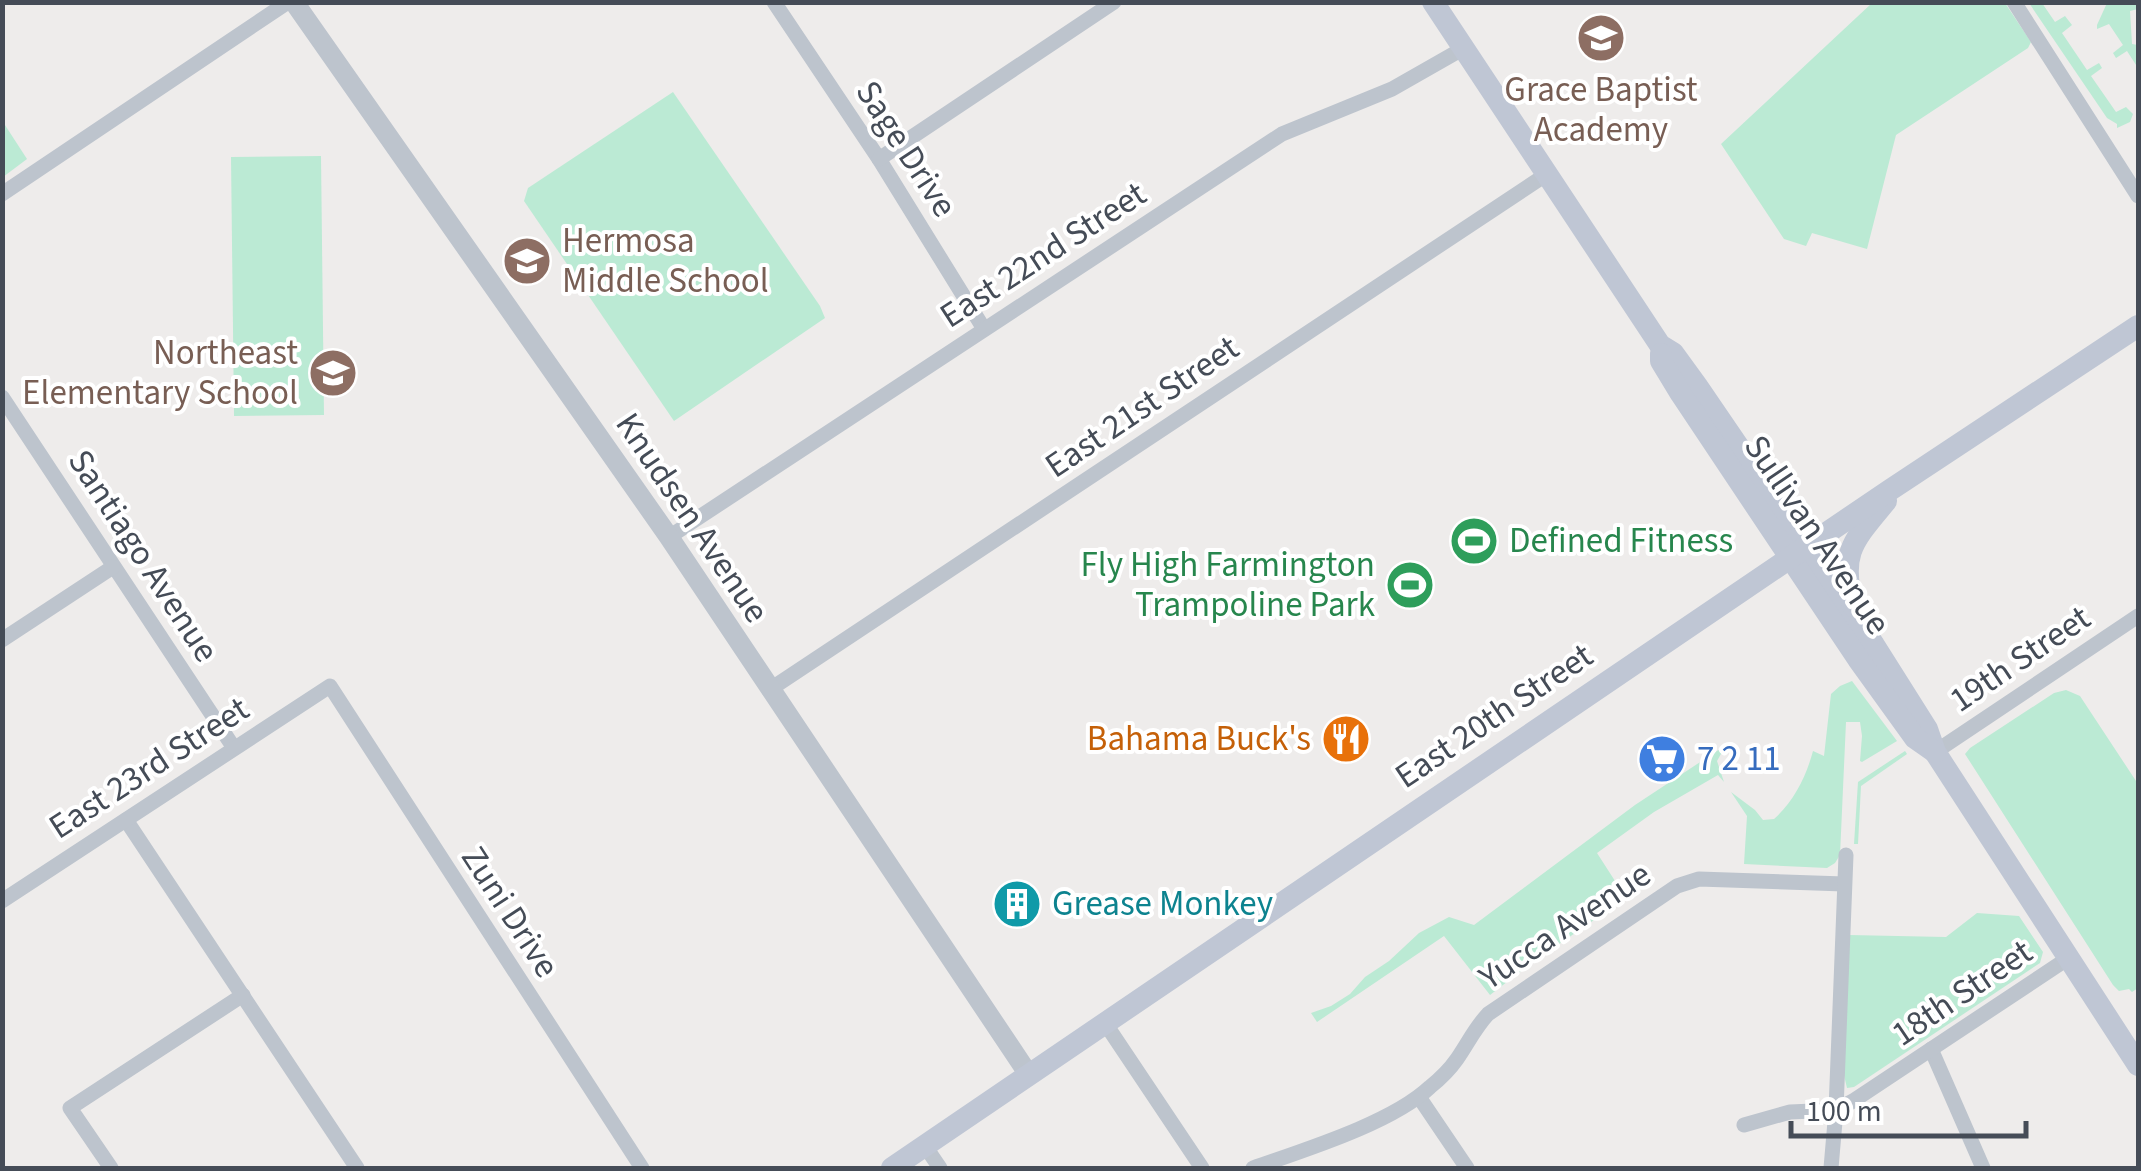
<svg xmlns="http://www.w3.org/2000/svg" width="2141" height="1171" font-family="'Source Sans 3',sans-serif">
	<rect width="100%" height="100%" fill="#eeeceb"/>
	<!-- green -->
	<g fill="#bbead4">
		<path d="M1872,3H2005L2031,42L2028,48L1896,135L1867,249L1812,233L1806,246L1784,239L1721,144Z"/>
		<path d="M2029,3H2042L2055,22L2065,16L2072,25L2062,33L2087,70L2099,63L2102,68L2091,76L2116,112L2126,107L2133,114L2130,122L2117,128V124L2107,118Z"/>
		<path d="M2107,3H2138V9L2130,11L2132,44L2138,45V68L2127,51L2116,58L2113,53L2123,45L2109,24L2097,29V25Z"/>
		<path d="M673,92L820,306L825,318L674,421L524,201L528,188Z"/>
		<path d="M3,122L27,159L3,177H2Z"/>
		<path d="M321,156L324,415L234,416L231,157Z"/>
		<path d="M1852,681L1897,741L1862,762L1860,761L1862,736L1860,722H1846L1840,855L1835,863L1827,868L1744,864L1747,816L1731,792L1755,810L1763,820L1774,819C1794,801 1806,777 1813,751L1824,756L1831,694L1840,686Z"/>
		<path d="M2066,690L2080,696L2138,784V988L2132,992L2129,989L2119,991L2113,985L1965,754L1970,748L2054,693Z"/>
		<path d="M1726,745L1717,761L1724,782L1718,775L1654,812L1597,853L1626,898L1533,962L1490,995L1444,936L1317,1022L1311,1013L1331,1006L1350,994L1365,977L1389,961L1419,933L1449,917L1474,925L1635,805Z"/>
		<path d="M1905,751L1907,754L1861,786L1858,844H1854L1858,782Z"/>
		<path d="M1977,913L2019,916L2043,952L2040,963L1854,1087L1847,1088L1843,1071L1849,935L1946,937Z"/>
	</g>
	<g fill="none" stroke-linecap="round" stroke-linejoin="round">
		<!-- minor -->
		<g stroke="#bdc4cd" stroke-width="15">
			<path d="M774,2L879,159L984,329"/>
			<path d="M2014,2L2138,196"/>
			<path d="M879,159L1114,2"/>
			<path d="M2,194L288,2"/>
			<path d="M2,397L234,748"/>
			<path d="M669,537L1282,134L1392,89L1464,48"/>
			<path d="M2,640L113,567"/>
			<path d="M769,690L1547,174"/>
			<path d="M1935,752L2138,616"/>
			<path d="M126,820L357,1168"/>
			<path d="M2,901L330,686L642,1168"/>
			<path d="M1105,1023L1202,1168"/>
			<path d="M1931,1049L1983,1168"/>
			<path d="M1419,1097L1467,1168"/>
			<path d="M1744,1125L1790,1112L1836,1110L1853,1101L2070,957"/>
			<path d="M925,1146L940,1168"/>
			<path d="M111,1168L70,1108L243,995"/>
			<path d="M1253,1168C1304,1150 1392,1123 1430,1087C1440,1079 1450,1069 1457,1059C1468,1043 1475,1028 1488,1014L1677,886L1699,879L1844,884"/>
			<path d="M1831,1168L1836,1110L1846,855"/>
		</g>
		<!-- tertiary -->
		<path stroke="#bdc4cd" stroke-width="20" d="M294,2L669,537L1029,1075"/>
		<!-- secondary -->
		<g stroke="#bfc6d4" stroke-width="22">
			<path d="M1433,2L1660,345L1673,353L1697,386L1874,645L1927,729L1935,752L2138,1065"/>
			<path d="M1661,354V361L1681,394L1858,659L1915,738L1935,752"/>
			<path d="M1853,606C1839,553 1853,541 1886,501"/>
			<path d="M892,1168L1890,490L2138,326"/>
		</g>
	</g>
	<!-- icons -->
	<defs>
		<g id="school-disc" transform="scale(2.5)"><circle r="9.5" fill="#8d6e63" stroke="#fff"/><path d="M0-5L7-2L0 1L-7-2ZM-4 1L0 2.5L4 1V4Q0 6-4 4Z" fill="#fff"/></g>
		<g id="stadium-disc" transform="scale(2.5)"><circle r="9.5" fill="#2e9e5b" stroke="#fff"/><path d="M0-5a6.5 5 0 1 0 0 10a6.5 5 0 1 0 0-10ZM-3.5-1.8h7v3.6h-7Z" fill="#fff"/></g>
		<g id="restaurant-disc" transform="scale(2.5)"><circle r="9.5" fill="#e8710a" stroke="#fff"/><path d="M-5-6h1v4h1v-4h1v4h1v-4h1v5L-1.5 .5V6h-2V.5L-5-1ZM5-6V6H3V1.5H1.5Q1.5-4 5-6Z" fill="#fff"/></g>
		<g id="supermarket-disc" transform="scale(2.5)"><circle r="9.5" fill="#3f7fe0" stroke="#fff"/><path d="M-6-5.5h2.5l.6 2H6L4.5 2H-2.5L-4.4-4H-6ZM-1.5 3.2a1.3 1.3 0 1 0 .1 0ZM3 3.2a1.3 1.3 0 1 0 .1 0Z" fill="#fff"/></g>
		<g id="building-disc" transform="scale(2.5)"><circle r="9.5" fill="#0f9aa8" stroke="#fff"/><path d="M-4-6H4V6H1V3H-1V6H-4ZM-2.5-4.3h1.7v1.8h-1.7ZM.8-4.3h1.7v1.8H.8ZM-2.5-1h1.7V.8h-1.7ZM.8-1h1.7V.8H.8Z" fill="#fff"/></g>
	</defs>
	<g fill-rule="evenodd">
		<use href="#school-disc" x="1601" y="38"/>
		<use href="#school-disc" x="527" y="261"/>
		<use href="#school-disc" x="333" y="373"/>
		<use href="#stadium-disc" x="1474" y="541"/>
		<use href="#stadium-disc" x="1410" y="585"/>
		<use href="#restaurant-disc" x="1346" y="739"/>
		<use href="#supermarket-disc" x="1662" y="759"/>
		<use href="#building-disc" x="1017" y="904"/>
	</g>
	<g text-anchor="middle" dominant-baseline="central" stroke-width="8" stroke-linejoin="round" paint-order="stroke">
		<!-- education labels -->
		<g font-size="35" fill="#785e54" stroke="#fff">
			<text x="1601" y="90">Grace Baptist<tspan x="1601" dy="40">Academy</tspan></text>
			<text x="562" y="241" text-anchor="start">Hermosa<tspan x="562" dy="40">Middle School</tspan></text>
			<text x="298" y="353" text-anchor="end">Northeast<tspan x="298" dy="40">Elementary School</tspan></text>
		</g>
		<!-- street labels -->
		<g font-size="35" fill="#454c57" stroke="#fff">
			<text transform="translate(906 149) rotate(57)">Sage Drive</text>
			<text transform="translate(1043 255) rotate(-33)">East 22nd Street</text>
			<text transform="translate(1142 407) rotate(-34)">East 21st Street</text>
			<text transform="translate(692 518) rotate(56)">Knudsen Avenue</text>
			<text transform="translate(1817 535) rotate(56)">Sullivan Avenue</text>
			<text transform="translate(143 556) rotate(57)">Santiago Avenue</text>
			<text transform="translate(2020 659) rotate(-34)">19th Street</text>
			<text transform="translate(1494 716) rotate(-34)">East 20th Street</text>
			<text transform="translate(149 768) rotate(-33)">East 23rd Street</text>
			<text transform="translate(510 912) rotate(57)">Zuni Drive</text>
			<text transform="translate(1565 926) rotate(-34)">Yucca Avenue</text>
			<text transform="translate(1962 993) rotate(-34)">18th Street</text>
		</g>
		<!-- leisure labels -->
		<g font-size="35" fill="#27864d" stroke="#fff" text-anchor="start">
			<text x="1509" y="541">Defined Fitness</text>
			<text x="1375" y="565" text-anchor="end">Fly High Farmington<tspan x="1375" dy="40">Trampoline Park</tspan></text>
		</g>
		<!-- food labels -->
		<g font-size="35" fill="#c56008" stroke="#fff" text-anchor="end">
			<text x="1311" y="739">Bahama Buck's</text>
		</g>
		<!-- shop labels -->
		<g font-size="35" fill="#366cbe" stroke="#fff" text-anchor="start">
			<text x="1697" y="759">7 2 11</text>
		</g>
		<!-- culture labels -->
		<g font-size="35" fill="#0d838f" stroke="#fff" text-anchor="start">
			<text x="1052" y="904">Grease Monkey</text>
		</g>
	</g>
	<!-- border -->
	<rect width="2141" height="1171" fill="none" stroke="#454c57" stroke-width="10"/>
	<!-- scale -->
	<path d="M1791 1121v15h235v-15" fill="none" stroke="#454c57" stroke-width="5"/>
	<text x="1806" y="1121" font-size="30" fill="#454c57" stroke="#ffffff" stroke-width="8" paint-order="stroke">100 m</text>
</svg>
